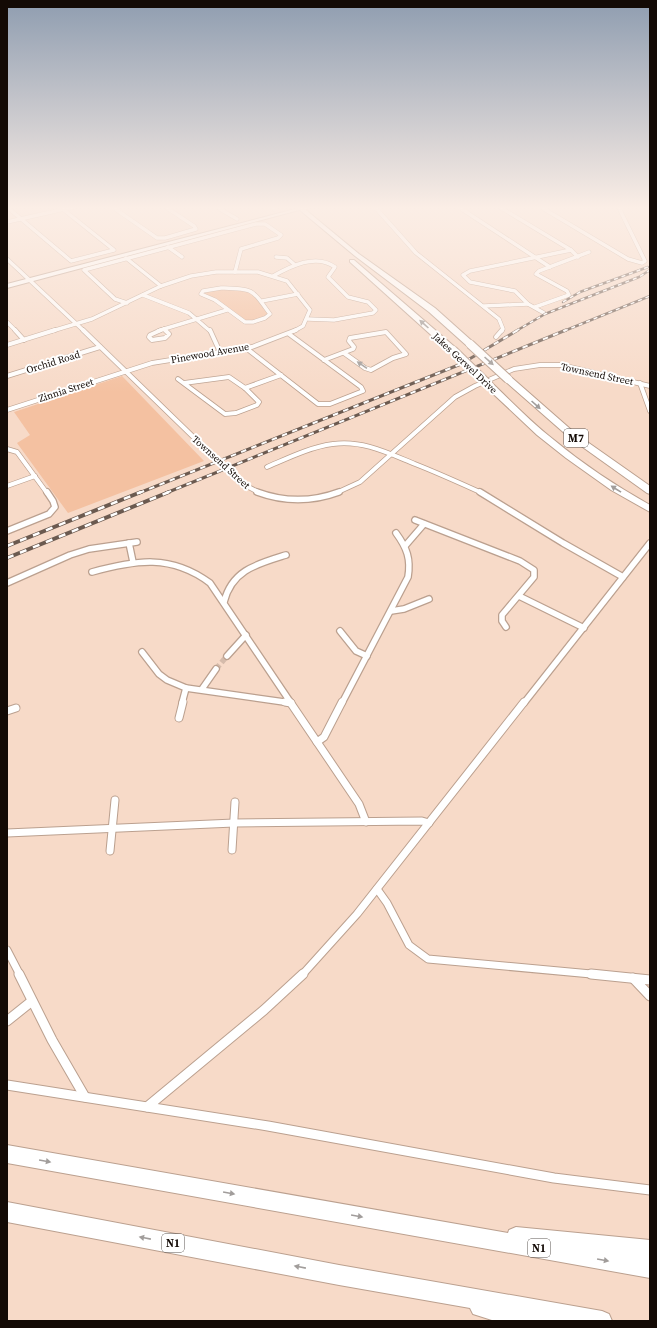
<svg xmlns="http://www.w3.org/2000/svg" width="657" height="1328" font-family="'Source Serif 4',serif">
	<rect width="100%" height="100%" fill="#f7dac8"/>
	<!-- green -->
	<g fill="#f4c1a1">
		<path d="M219,289H241L252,292L268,313L267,316L251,322H247L203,293Z"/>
		<path d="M122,376L204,461L68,513L17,443L30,435L14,412Z"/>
	</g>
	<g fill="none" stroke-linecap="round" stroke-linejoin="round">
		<!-- street-tunnel -->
		<path stroke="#d5bbab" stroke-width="5.5" stroke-dasharray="5.5 3" stroke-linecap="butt" d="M216,669L227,656"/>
		<!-- street-far4 casing -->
		<g stroke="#bba08f" stroke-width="4.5">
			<g id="street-far4">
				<path d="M111,206L157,238H165L196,229L194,226L164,206"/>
				<path d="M215,206L237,219"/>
				<path d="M269,206L274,209"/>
				<path d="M374,206L416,253L499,319L503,329L502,331"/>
				<path d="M457,206L550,267"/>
				<path d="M498,206L571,250L578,257"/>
				<path d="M539,206L628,259L642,263L645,261L618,206"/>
				<path d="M7,207L71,261L114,250L59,206"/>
				<path d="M301,208L315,206"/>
				<path d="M7,222L78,206"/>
				<path d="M168,247L182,257"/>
				<path d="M276,257L287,258L295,265"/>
				<path d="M126,258L161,286"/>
				<path d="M7,259L84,331"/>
				<path d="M273,276C291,266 316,253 335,267L328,277L348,297L368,302L376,310L373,313L334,320L308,319"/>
				<path d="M221,288C254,289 251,288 270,314L265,318L253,322H245L215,300L201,294L203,291Z"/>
				<path d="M143,295L189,313L210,331"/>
				<path d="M262,301L298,294"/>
				<path d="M127,303L115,299L84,270L256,224H265L281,235L278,238L241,249L235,272"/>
				<path d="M484,306L528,304"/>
				<path d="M535,307L569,295L567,291L536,274L539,271L589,252"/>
				<path d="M544,313L528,304L515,291L470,282L463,275L470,271L571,250"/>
				<path d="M7,322L16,331"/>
				<path d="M164,329L166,331"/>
				<path d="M164,329L227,310"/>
				<path d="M52,331L92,319L161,286L191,276L216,272H258L287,281L310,310L303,326L294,331"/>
				<path d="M158,331L164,329"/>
			</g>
		</g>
		<!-- street-far3 casing -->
		<g stroke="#bba08f" stroke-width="5.5">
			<g id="street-far3">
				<path d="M15,330L24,340"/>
				<path d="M83,330L215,458"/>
				<path d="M161,330L150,335L149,337L152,340L165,338L169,334L165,330"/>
				<path d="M210,330L220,352"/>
				<path d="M496,337L502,330"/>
				<path d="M7,345L55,330"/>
				<path d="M246,348L318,404H330L363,391L361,387L289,334"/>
				<path d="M324,360L353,349L354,347L349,341L350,338L386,332L406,354L393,358L371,370L365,368L344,353"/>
				<path d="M7,376L100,347"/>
				<path d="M178,379L225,414L236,413L257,405L259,402L245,388L229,377L184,383"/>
				<path d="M640,383L650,411"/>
				<path d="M245,388L281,375"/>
				<path d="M7,410L152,363L252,347L296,330"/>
				<path d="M7,449L17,452L47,493"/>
				<path d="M267,467C288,458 310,447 333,444C363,440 388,453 415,464C438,473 460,483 482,493"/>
				<path d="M241,483L260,493"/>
				<path d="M7,486L35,476"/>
				<path d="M336,493L360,482L455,397L475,386L514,369L540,365H561L650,386"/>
			</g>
		</g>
		<!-- street-far2 casing -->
		<g stroke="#bba08f" stroke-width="8">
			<g id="street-far2">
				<path d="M257,492C284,502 312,502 339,492"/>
				<path d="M480,492L563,543L623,577"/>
				<path d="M415,520L520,561L534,570V577L502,615V621L506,627"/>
				<path d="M7,531L49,514L55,507L53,501L47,492"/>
				<path d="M129,543L133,562"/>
				<path d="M405,546L424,524"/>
				<path d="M92,572C136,560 171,554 210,583L291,703"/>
				<path d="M7,583L70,555L89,549L137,542"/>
				<path d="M519,596L584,628"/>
				<path d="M224,602C232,570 257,564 286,555"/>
				<path d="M391,611L404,609L429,599"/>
				<path d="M340,631L356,651L367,656"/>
				<path d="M142,652L159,674L167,680L186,688L291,703"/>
				<path d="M227,656L246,635"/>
				<path d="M202,689L216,669"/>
				<path d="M182,703L186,688"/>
				<path d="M342,703L408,577C411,559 407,548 396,533"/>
				<path d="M524,703L650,543"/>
			</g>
		</g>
		<!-- street-far1 casing -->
		<g stroke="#bba08f" stroke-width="9">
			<g id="street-far1">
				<path d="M285,702L291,703"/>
				<path d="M290,702L359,804L366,822"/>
				<path d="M7,711L16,708"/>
				<path d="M179,718L183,702"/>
				<path d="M317,742L324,737L342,702"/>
				<path d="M7,833L234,823L422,821L429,823"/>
				<path d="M232,850L235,802"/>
				<path d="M110,851L115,800"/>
				<path d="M377,889L387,903L409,945L428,959L602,975"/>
				<path d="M7,950L20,975"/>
				<path d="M302,975L357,914L524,702"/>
			</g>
		</g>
		<!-- street casing -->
		<g stroke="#bba08f" stroke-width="11">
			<g id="street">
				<path d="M19,974L52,1040L85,1097"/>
				<path d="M591,974L650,980"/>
				<path d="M633,978L650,996"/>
				<path d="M7,1021L32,1001"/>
				<path d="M7,1085L268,1126L554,1178L650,1190"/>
				<path d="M147,1107L264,1010L303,974"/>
			</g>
		</g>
		<!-- secondary casing -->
		<g stroke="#bba08f" stroke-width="2">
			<path id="secondary" d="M299,208L303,209L7,288V284Z"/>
		</g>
		<!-- highway casing -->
		<g stroke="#bba08f" stroke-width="2">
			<g id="highway">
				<path d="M295,206H301L359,254L435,308L473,342V346H467L429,312L355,256Z"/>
				<path d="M350,260H354L456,348V352H450L350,262Z"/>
				<path d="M505,377H511L576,434L650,486V494L647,493L570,438L505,381Z"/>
				<path d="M487,384H493C513,403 532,423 554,440C584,465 616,486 650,505V512L611,490L566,458L537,435L487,388L486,386Z"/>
				<path d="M7,1145L508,1233L509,1230L516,1227L650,1240V1278L7,1163Z"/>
				<path d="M7,1202L339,1265L602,1311L609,1314L612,1321H495L473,1314L470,1308L339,1285L7,1222Z"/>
			</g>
		</g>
		<!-- street-far4 -->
		<use href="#street-far4" stroke="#fff" stroke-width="3.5"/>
		<!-- street-far3 -->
		<use href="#street-far3" stroke="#fff" stroke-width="4"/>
		<!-- street-far2 -->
		<use href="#street-far2" stroke="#fff" stroke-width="5.5"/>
		<!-- street-far1 -->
		<use href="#street-far1" stroke="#fff" stroke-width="7"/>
		<!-- street -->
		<use href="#street" stroke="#fff" stroke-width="9"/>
		<!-- secondary -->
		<use href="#secondary" fill="#fff" fill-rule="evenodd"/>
		<!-- highway -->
		<use href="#highway" fill="#fff" fill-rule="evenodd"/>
		<!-- rail-far2 casing -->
		<g stroke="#6b5a50" stroke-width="2.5">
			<g id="rail-far2">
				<path d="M563,302L580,292L648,267"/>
				<path d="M516,331L545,314L639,277L650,270"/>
				<path d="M564,331L650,296"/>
			</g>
		</g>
		<!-- rail-far1 casing -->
		<g stroke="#6b5a50" stroke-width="3">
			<g id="rail-far1">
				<path d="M139,493L461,364L518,330"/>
				<path d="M166,493L566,330"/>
			</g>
		</g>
		<!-- rail casing -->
		<g stroke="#6b5a50" stroke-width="4">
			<g id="rail">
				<path d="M7,546L141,492"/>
				<path d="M7,558L169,492"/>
			</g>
		</g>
		<!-- rail-far2 -->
		<use href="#rail-far2" stroke="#fff" stroke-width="1.5" stroke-dasharray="4" stroke-linecap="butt"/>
		<!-- rail-far1 -->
		<use href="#rail-far1" stroke="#fff" stroke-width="2" stroke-dasharray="5.5" stroke-linecap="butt"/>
		<!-- rail -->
		<use href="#rail" stroke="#fff" stroke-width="2.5" stroke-dasharray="7" stroke-linecap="butt"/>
		<!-- street-bridge casing -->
		<g stroke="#bba08f" stroke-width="5.5" stroke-linecap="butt">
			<path id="street-bridge" d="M215,458L241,483"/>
		</g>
		<!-- highway-bridge casing -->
		<g stroke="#bba08f" stroke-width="10" stroke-linecap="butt">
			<g id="highway-bridge">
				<path d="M470,344L508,379"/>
				<path d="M453,350L490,386"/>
			</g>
		</g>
		<!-- street-bridge -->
		<use href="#street-bridge" stroke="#fff" stroke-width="4"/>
		<!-- highway-bridge -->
		<use href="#highway-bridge" stroke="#fff" stroke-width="8"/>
	</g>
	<!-- one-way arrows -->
	<defs><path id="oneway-solid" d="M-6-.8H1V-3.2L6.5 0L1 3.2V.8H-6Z"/></defs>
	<g fill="#a19d9b">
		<use href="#oneway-solid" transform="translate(424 324) rotate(-138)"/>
		<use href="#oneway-solid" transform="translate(489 361) rotate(42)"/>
		<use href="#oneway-solid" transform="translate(362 365) rotate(-146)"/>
		<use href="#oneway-solid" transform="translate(536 405) rotate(42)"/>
		<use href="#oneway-solid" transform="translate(616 489) rotate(-148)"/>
		<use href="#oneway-solid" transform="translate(45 1161) rotate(10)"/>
		<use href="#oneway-solid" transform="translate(229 1193) rotate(10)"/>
		<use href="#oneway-solid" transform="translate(357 1216) rotate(10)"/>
		<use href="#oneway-solid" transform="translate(145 1238) rotate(-169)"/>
		<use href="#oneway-solid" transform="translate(603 1260) rotate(10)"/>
		<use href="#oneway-solid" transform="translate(300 1267) rotate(-169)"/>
	</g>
	<!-- sky -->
	<linearGradient id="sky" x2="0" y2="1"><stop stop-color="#8f9db0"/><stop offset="0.53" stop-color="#fbeee6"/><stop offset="1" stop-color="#fbeee6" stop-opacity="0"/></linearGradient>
	<rect width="657" height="392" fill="url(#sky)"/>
	<g text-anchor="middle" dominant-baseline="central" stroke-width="4" stroke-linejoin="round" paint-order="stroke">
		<!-- far-street labels -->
		<g font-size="10" fill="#130a05" stroke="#fff">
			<text transform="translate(210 353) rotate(-10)">Pinewood Avenue</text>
			<text transform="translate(53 362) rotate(-17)">Orchid Road</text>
			<text transform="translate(465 363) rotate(43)">Jakes Gerwel Drive</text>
			<text transform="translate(597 374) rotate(12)">Townsend Street</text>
			<text transform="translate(66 390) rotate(-18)">Zinnia Street</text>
			<text transform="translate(221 462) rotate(42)">Townsend Street</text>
		</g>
		<!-- shield labels -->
		<g fill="#fff" stroke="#5a5450" stroke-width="1">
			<rect x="564" y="429" width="24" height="18" rx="3"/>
			<rect x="162" y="1234" width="22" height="18" rx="3"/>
			<rect x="528" y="1239" width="22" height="18" rx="3"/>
		</g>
		<g font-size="11" font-weight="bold" fill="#130a05">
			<text x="576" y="438">M7</text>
			<text x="173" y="1243">N1</text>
			<text x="539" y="1248">N1</text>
		</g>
	</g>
	<!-- border -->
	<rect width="657" height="1328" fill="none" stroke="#130a05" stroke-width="16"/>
</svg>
